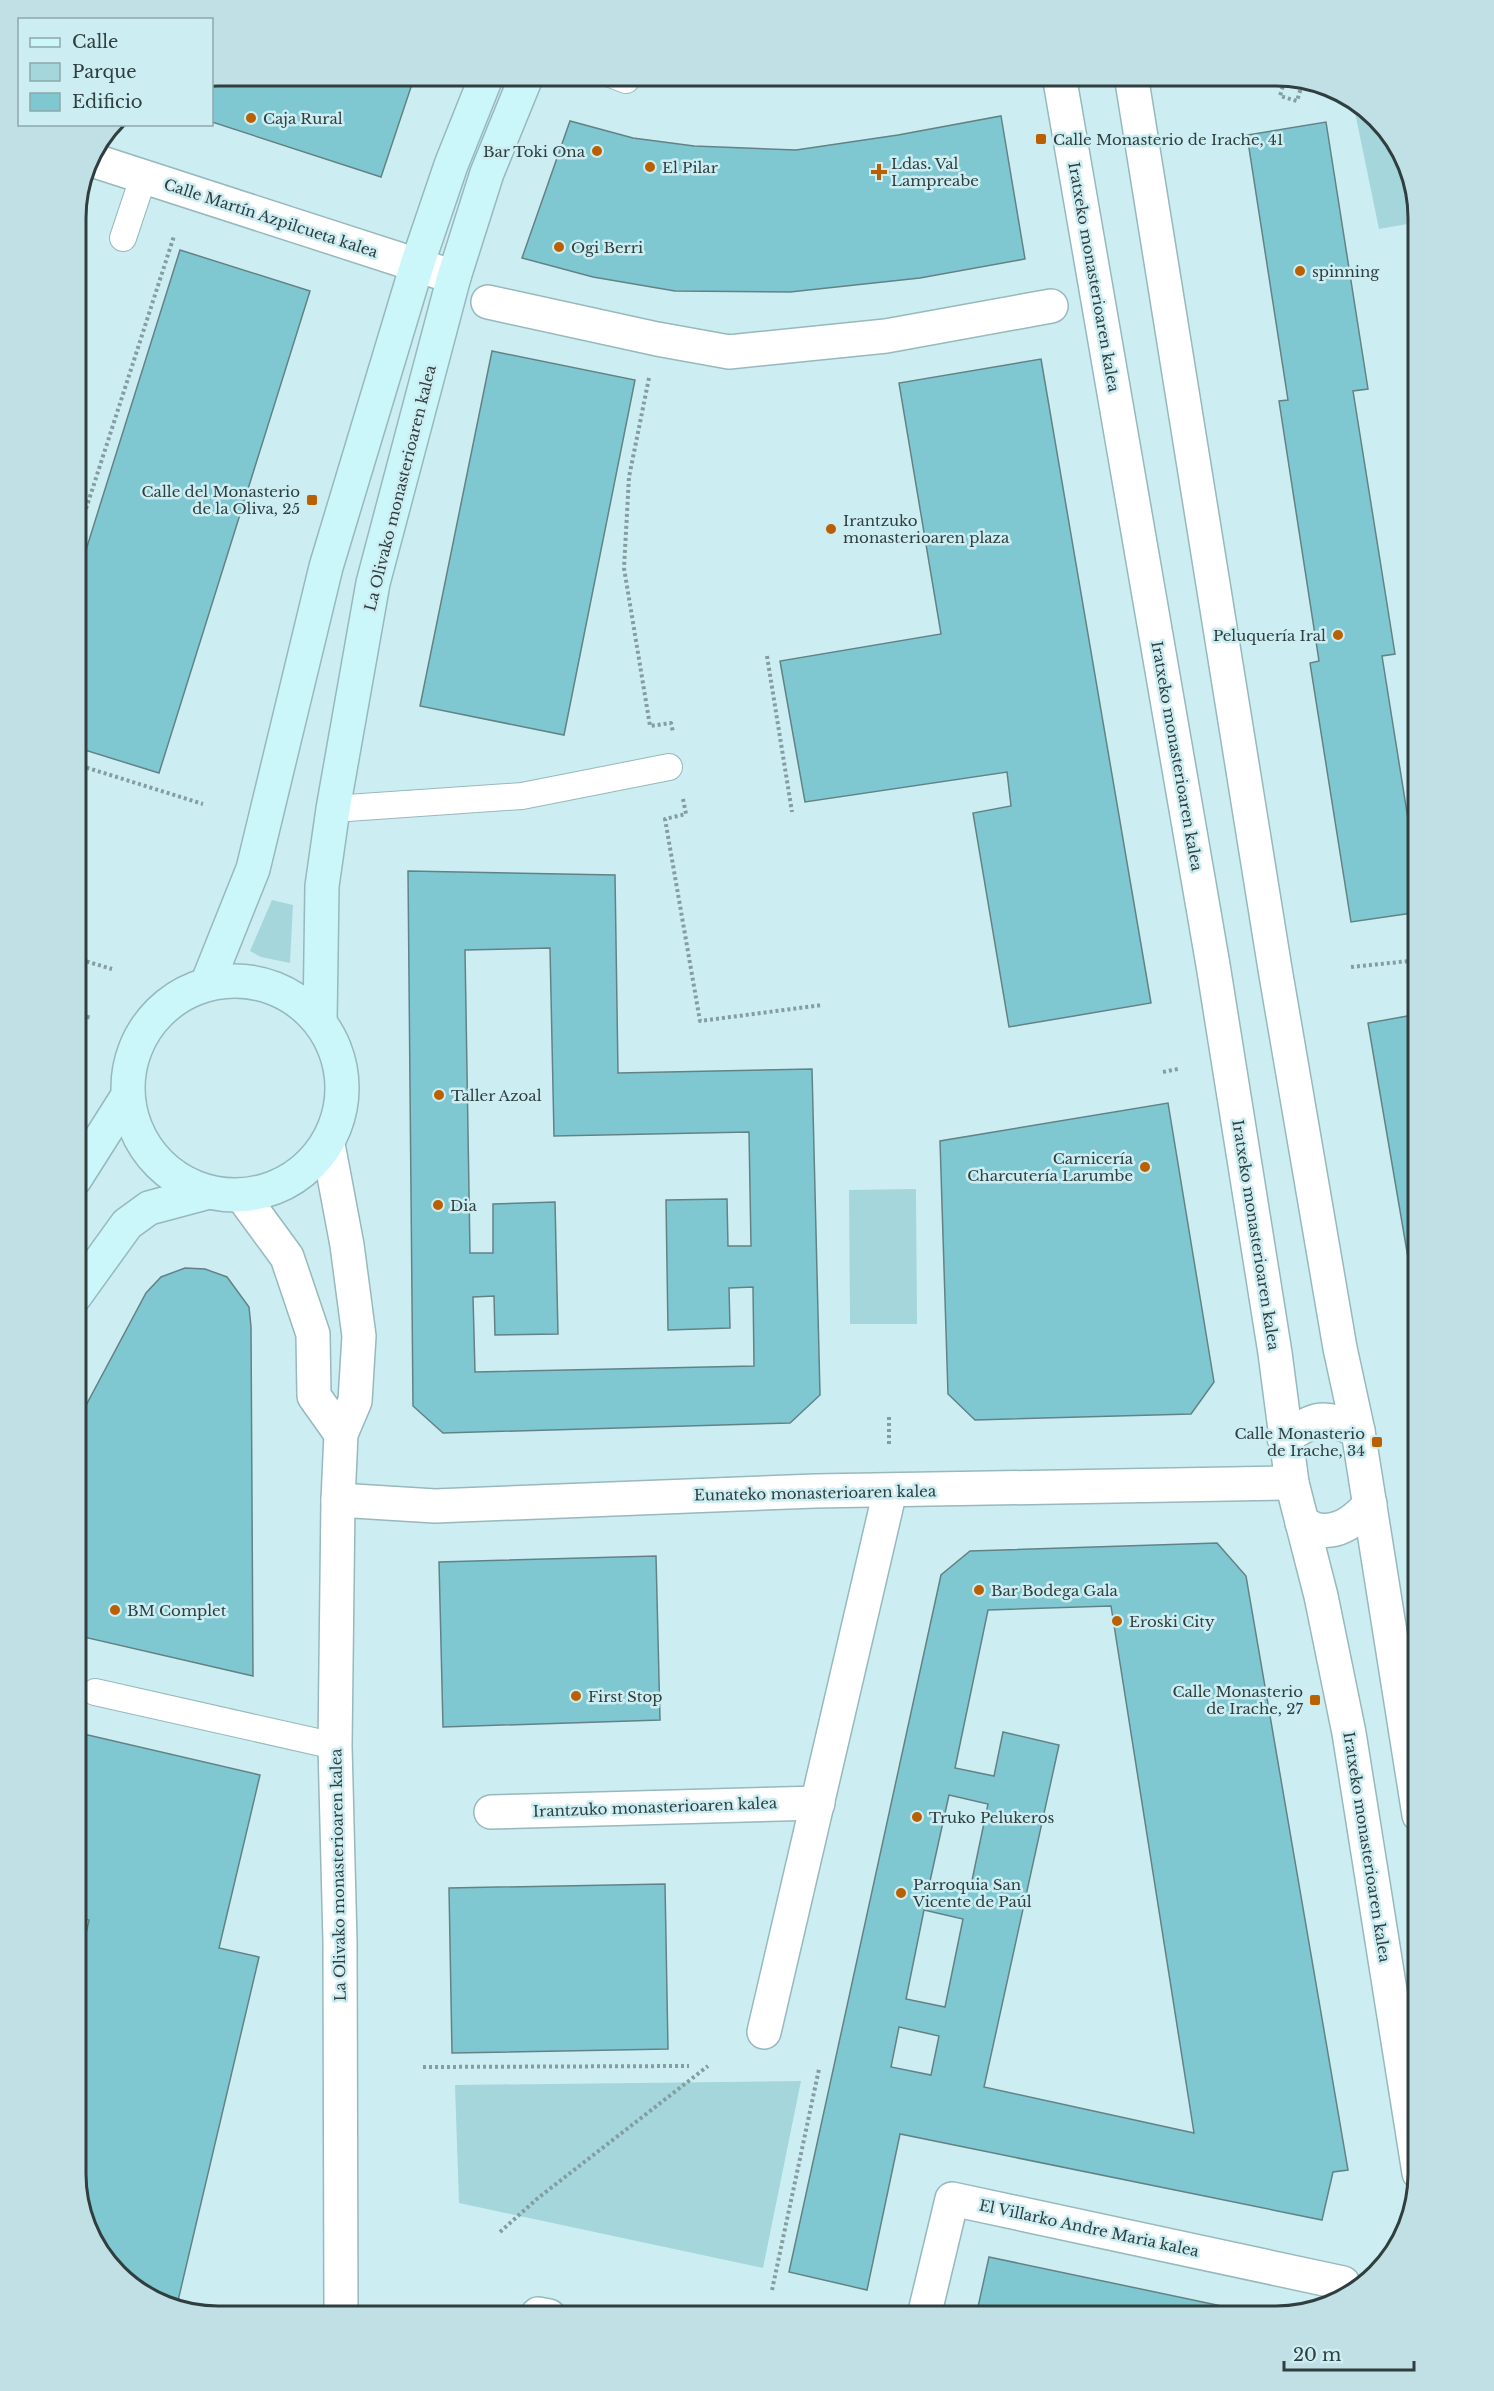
<svg xmlns="http://www.w3.org/2000/svg" width="1494" height="2391" font-family="'Libre Baskerville',serif">
	<rect width="100%" height="100%" fill="#cceef3"/>
	<!-- green -->
	<g fill="#a5d6db">
		<path d="M1352,98L1404,154L1419,222L1379,229Z"/>
		<path d="M272,900L293,905L290,963L261,957L250,951Z"/>
		<path d="M916,1189L917,1324H850L849,1190Z"/>
		<path d="M801,2081L763,2268L459,2203L455,2085Z"/>
	</g>
	<!-- building -->
	<g fill="#80c8d1" stroke="#638286" stroke-width="1.5" fill-rule="evenodd">
		<path d="M218,75H415L381,177L212,122V76Z"/>
		<path d="M1001,116L1025,259L920,278L790,292L675,291L593,277L522,258L570,121L633,138L694,146L796,150L898,135Z"/>
		<path d="M1326,122L1368,389L1353,391L1395,654L1382,656L1419,888V912L1351,922L1310,663L1319,661L1279,401L1288,400L1247,135Z"/>
		<path d="M180,250L310,291L159,773L75,747V585Z"/>
		<path d="M492,351L635,380L564,735L420,706Z"/>
		<path d="M1041,359L1151,1003L1009,1027L973,813L1011,806L1007,772L805,802L780,661L941,634L899,383Z"/>
		<path d="M408,871L615,875L618,1073L812,1069L820,1395L790,1423L443,1433L413,1406ZM550,948L554,1136L749,1132L751,1246H728L727,1199L666,1200L668,1330L730,1328L729,1288L753,1287L754,1366L475,1372L473,1297L494,1296L495,1335L558,1334L555,1202L493,1204V1253H470L465,950Z"/>
		<path d="M1419,1014V1322L1368,1023Z"/>
		<path d="M1168,1103L1214,1382L1191,1414L975,1420L948,1394L940,1141Z"/>
		<path d="M185,1268L205,1269L227,1277L249,1307L251,1327L253,1676L75,1635V1426L146,1293L161,1277Z"/>
		<path d="M1217,1543L1246,1576L1348,2170L1333,2172L1322,2220L900,2134L867,2290L789,2272L941,1575L970,1551ZM1111,1606L1194,2133L984,2087L1059,1745L1003,1732L994,1776L955,1768L988,1610ZM949,1795L988,1804L970,1890L930,1881ZM924,1910L963,1919L945,2007L906,1999ZM899,2027L939,2036L931,2075L891,2067Z"/>
		<path d="M656,1556L660,1720L443,1727L439,1562Z"/>
		<path d="M75,1732L260,1775L219,1948L259,1957L177,2305L139,2292L90,2237L75,2173V1983L89,1920L75,1917Z"/>
		<path d="M665,1884L668,2049L452,2053L449,1888Z"/>
		<path d="M989,2257L1269,2316H976Z"/>
	</g>
	<g fill="none" stroke-linecap="round" stroke-linejoin="round">
		<!-- service casing -->
		<g stroke="#97b8bc" stroke-width="28">
			<g id="service">
				<path d="M613,75L626,80"/>
				<path d="M123,238L143,178"/>
				<path d="M333,809L522,796L669,767"/>
				<path d="M95,1692L335,1746"/>
			</g>
		</g>
		<!-- pedestrian casing -->
		<g stroke="#97b8bc" stroke-width="36">
			<path id="pedestrian" d="M488,302L657,339L729,352L886,336L1051,306"/>
		</g>
		<!-- minor casing -->
		<g stroke="#97b8bc" stroke-width="36">
			<g id="minor">
				<path d="M89,159L454,277"/>
				<path d="M1284,1438C1318,1417 1322,1414 1358,1431"/>
				<path d="M338,1500L435,1506L815,1491L1292,1483"/>
				<path d="M1302,1523C1307,1525 1314,1530 1320,1530C1340,1533 1358,1518 1370,1504"/>
				<path d="M491,1812L818,1803"/>
				<path d="M764,2032L890,1491"/>
				<path d="M538,2314L549,2316"/>
				<path d="M924,2316L952,2199L1343,2283"/>
			</g>
		</g>
		<!-- tertiary casing -->
		<g stroke="#97b8bc" stroke-width="36">
			<g id="tertiary">
				<path d="M1059,75L1213,965L1275,1353L1292,1483L1321,1596L1349,1733L1419,2173"/>
				<path d="M1131,75L1275,969L1340,1348L1358,1431L1419,1815"/>
				<path d="M328,1144L347,1245L359,1336L355,1401L341,1434L338,1500L335,1746L340,1941L341,2316"/>
				<path d="M243,1197L287,1257L313,1334L314,1396L341,1434"/>
			</g>
		</g>
		<!-- secondary casing -->
		<g stroke="#97b8bc" stroke-width="36">
			<g id="secondary">
				<circle cx="235" cy="1088" r="107"/>
				<path d="M207,984L253,869L326,567L417,265L451,165L487,75"/>
				<path d="M320,1021L322,886L333,809L373,583L454,277L487,173L527,75"/>
				<path d="M75,1179L127,1097"/>
				<path d="M75,1296L127,1224L149,1208L205,1193"/>
			</g>
		</g>
		<!-- path -->
		<g stroke="#849da0" stroke-width="4" stroke-dasharray="3 3" stroke-linecap="butt">
			<path d="M1286,75L1280,96L1297,101L1303,81"/>
			<path d="M649,378L629,477L624,568L650,726L671,723L673,732"/>
			<path d="M75,543L174,236"/>
			<path d="M767,656L792,812"/>
			<path d="M75,764L203,804"/>
			<path d="M683,799L686,814L665,819L700,1021L822,1005"/>
			<path d="M75,958L112,969"/>
			<path d="M1351,967L1419,960"/>
			<path d="M75,1014L92,1018"/>
			<path d="M1163,1072L1178,1069"/>
			<path d="M75,1377L86,1383"/>
			<path d="M889,1444V1414"/>
			<path d="M423,2067L689,2066"/>
			<path d="M500,2232L538,2198L708,2066"/>
			<path d="M772,2290L819,2069"/>
		</g>
		<!-- service -->
		<use href="#service" stroke="#fff" stroke-width="26"/>
		<!-- pedestrian -->
		<use href="#pedestrian" stroke="#fff" stroke-width="33"/>
		<!-- minor -->
		<use href="#minor" stroke="#fff" stroke-width="33"/>
		<!-- tertiary -->
		<use href="#tertiary" stroke="#fff" stroke-width="33"/>
		<!-- secondary -->
		<use href="#secondary" stroke="#cbf6fa" stroke-width="33"/>
	</g>
	<!-- markers -->
	<g fill="#ba6000" stroke="#cceef3" stroke-width="2">
		<circle cx="251" cy="118" r="6"/>
		<rect x="1035" y="133" width="12" height="12" rx="3"/>
		<circle cx="597" cy="151" r="6"/>
		<circle cx="650" cy="167" r="6"/>
		<path d="M876 163h6v6h6v6h-6v6h-6v-6h-6v-6h6z"/>
		<circle cx="559" cy="247" r="6"/>
		<circle cx="1300" cy="271" r="6"/>
		<rect x="306" y="494" width="12" height="12" rx="3"/>
		<circle cx="831" cy="529" r="6"/>
		<circle cx="1338" cy="635" r="6"/>
		<circle cx="439" cy="1095" r="6"/>
		<circle cx="1145" cy="1167" r="6"/>
		<circle cx="438" cy="1205" r="6"/>
		<rect x="1371" y="1436" width="12" height="12" rx="3"/>
		<circle cx="979" cy="1590" r="6"/>
		<circle cx="115" cy="1610" r="6"/>
		<circle cx="1117" cy="1621" r="6"/>
		<circle cx="576" cy="1696" r="6"/>
		<rect x="1309" y="1694" width="12" height="12" rx="3"/>
		<circle cx="917" cy="1817" r="6"/>
		<circle cx="901" cy="1893" r="6"/>
	</g>
	<g text-anchor="middle" dominant-baseline="central" stroke-width="5" stroke-linejoin="round" paint-order="stroke">
		<!-- poi labels -->
		<g font-size="15" fill="#303e3f" stroke="#cceef3" text-anchor="start">
			<text x="263" y="118">Caja Rural</text>
			<text x="1053" y="139">Calle Monasterio de Irache, 41</text>
			<text x="585" y="151" text-anchor="end">Bar Toki Ona</text>
			<text x="891" y="163">Ldas. Val<tspan x="891" dy="17">Lampreabe</tspan></text>
			<text x="662" y="167">El Pilar</text>
			<text x="571" y="247">Ogi Berri</text>
			<text x="1312" y="271">spinning</text>
			<text x="300" y="491" text-anchor="end">Calle del Monasterio<tspan x="300" dy="17">de la Oliva, 25</tspan></text>
			<text x="843" y="520">Irantzuko<tspan x="843" dy="17">monasterioaren plaza</tspan></text>
			<text x="1326" y="635" text-anchor="end">Peluquería Iral</text>
			<text x="451" y="1095">Taller Azoal</text>
			<text x="1133" y="1158" text-anchor="end">Carnicería<tspan x="1133" dy="17">Charcutería Larumbe</tspan></text>
			<text x="450" y="1205">Dia</text>
			<text x="1365" y="1433" text-anchor="end">Calle Monasterio<tspan x="1365" dy="17">de Irache, 34</tspan></text>
			<text x="991" y="1590">Bar Bodega Gala</text>
			<text x="127" y="1610">BM Complet</text>
			<text x="1129" y="1621">Eroski City</text>
			<text x="1303" y="1691" text-anchor="end">Calle Monasterio<tspan x="1303" dy="17">de Irache, 27</tspan></text>
			<text x="588" y="1696">First Stop</text>
			<text x="929" y="1817">Truko Pelukeros</text>
			<text x="913" y="1884">Parroquia San<tspan x="913" dy="17">Vicente de Paúl</tspan></text>
		</g>
		<!-- street labels -->
		<g font-size="15" fill="#303e3f" stroke="#cceef3">
			<text transform="translate(271 218) rotate(18)">Calle Martín Azpilcueta kalea</text>
			<text transform="translate(1094 277) rotate(80)">Iratxeko monasterioaren kalea</text>
			<text transform="translate(400 488) rotate(-76)">La Olivako monasterioaren kalea</text>
			<text transform="translate(1177 756) rotate(80)">Iratxeko monasterioaren kalea</text>
			<text transform="translate(1256 1235) rotate(81)">Iratxeko monasterioaren kalea</text>
			<text transform="translate(815 1493) rotate(-1)">Eunateko monasterioaren kalea</text>
			<text transform="translate(655 1807) rotate(-2)">Irantzuko monasterioaren kalea</text>
			<text transform="translate(1367 1847) rotate(81)">Iratxeko monasterioaren kalea</text>
			<text transform="translate(338 1875) rotate(-91)">La Olivako monasterioaren kalea</text>
			<text transform="translate(1089 2228) rotate(12)">El Villarko Andre Maria kalea</text>
		</g>
	</g>
	<!-- crop -->
	<path d="M0 0H1494V2391H0ZM218 86H1276A132 132 0 0 1 1408 218V2174A132 132 0 0 1 1276 2306H218A132 132 0 0 1 86 2174V218A132 132 0 0 1 218 86Z" fill="#c0e0e5" fill-rule="evenodd"/>
	<path fill="none" stroke="#303e3f" stroke-width="3" d="M218 86H1276A132 132 0 0 1 1408 218V2174A132 132 0 0 1 1276 2306H218A132 132 0 0 1 86 2174V218A132 132 0 0 1 218 86Z"/>
	<!-- legend -->
	<rect x="18" y="18" width="195" height="108" fill="#cceef3" stroke="#8ea8ab" stroke-width="1.5"/>
	<rect x="30" y="38" width="30" height="9" fill="#cbf6fa" stroke="#8ea8ab" stroke-width="1.5"/>
	<text x="72" y="48" font-size="18" fill="#303e3f">Calle</text>
	<rect x="30" y="63" width="30" height="18" fill="#a5d6db" stroke="#8ea8ab" stroke-width="1.5"/>
	<text x="72" y="78" font-size="18" fill="#303e3f">Parque</text>
	<rect x="30" y="93" width="30" height="18" fill="#80c8d1" stroke="#8ea8ab" stroke-width="1.5"/>
	<text x="72" y="108" font-size="18" fill="#303e3f">Edificio</text>
	<!-- scale -->
	<path d="M1284 2361v9h130v-9" fill="none" stroke="#303e3f" stroke-width="3"/>
	<text x="1293" y="2361" font-size="18" fill="#303e3f" stroke="#cceef3" stroke-width="4.5" paint-order="stroke">20 m</text>
</svg>
